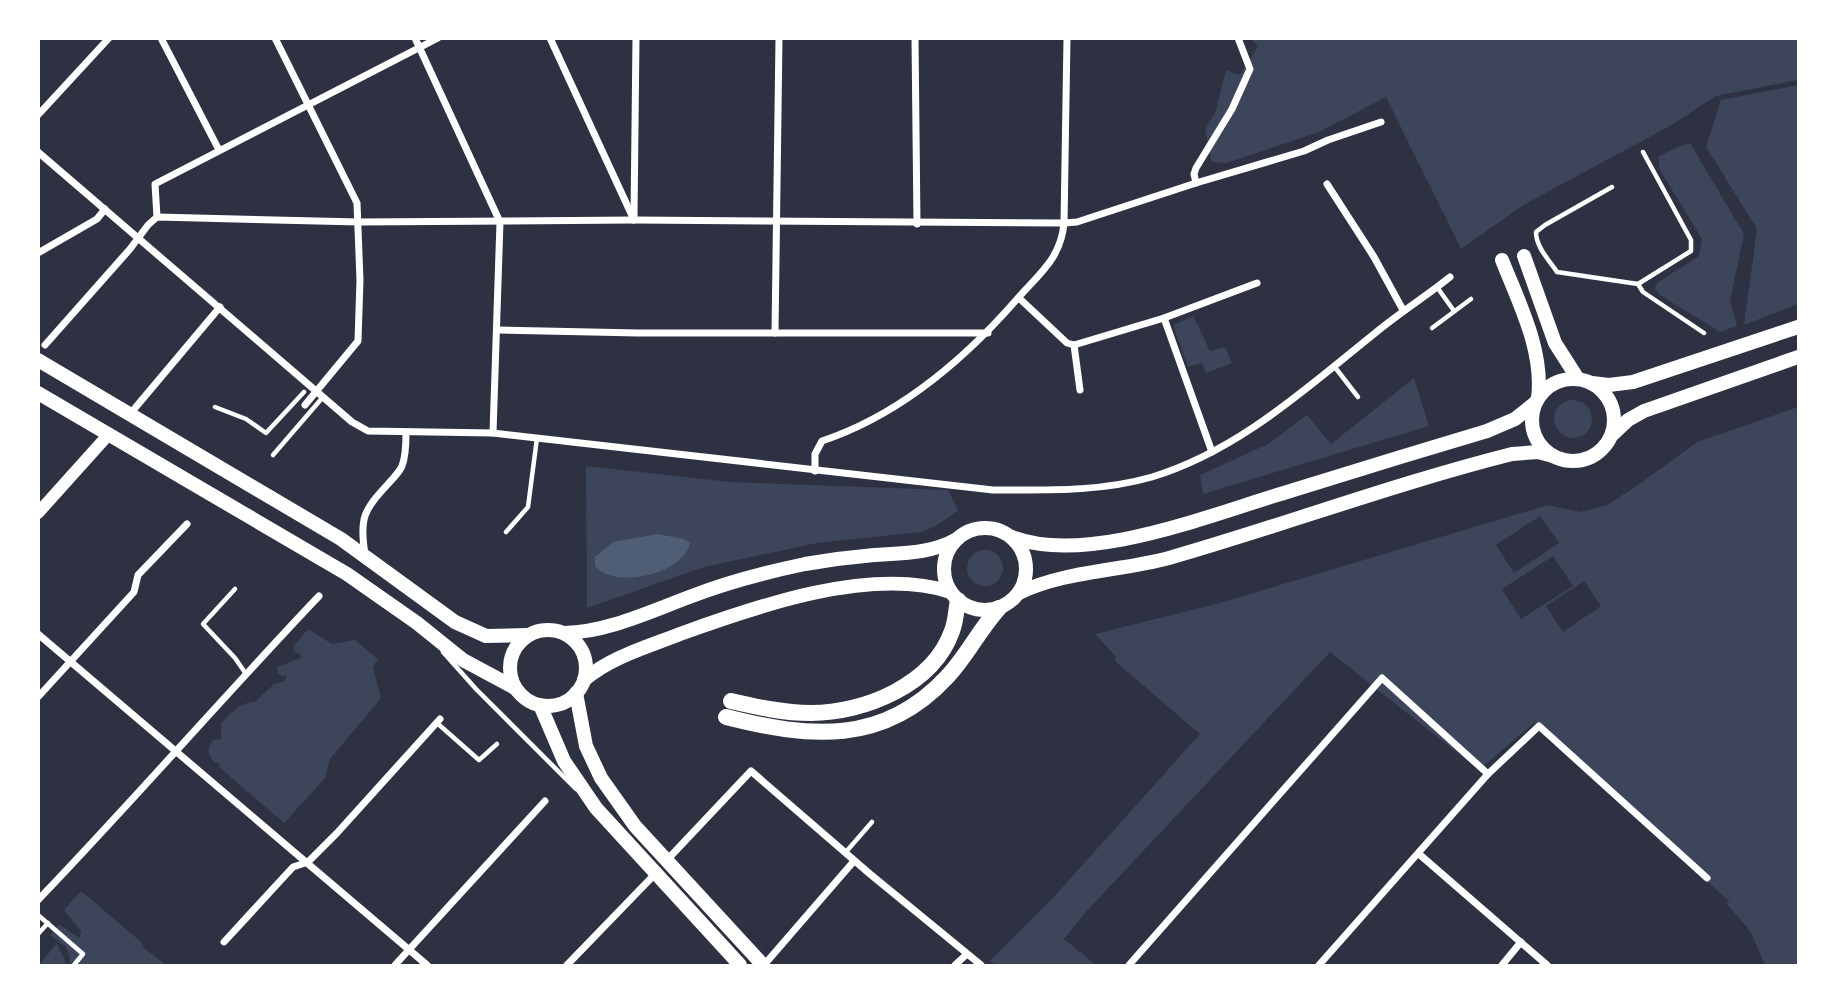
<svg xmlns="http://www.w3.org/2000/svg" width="1837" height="1004" font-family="'IBM Plex Sans',sans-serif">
	<rect width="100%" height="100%" fill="#2d3142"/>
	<!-- green -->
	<g fill="#3c4559" fill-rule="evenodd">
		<path d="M1251,39H1798V80L1716,96L1670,126L1525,204L1461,249L1386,97L1319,132L1227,163L1212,162L1205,130L1216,110L1226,70L1240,75L1258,46Z"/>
		<path d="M1798,85V304L1744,325L1757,229L1706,147L1721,100Z"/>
		<path d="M1690,143L1744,234L1730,301L1737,326L1720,332L1660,295L1655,289L1657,283L1699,256L1702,239L1660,170L1658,157L1677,147Z"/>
		<path d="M1193,316L1210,351L1225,347L1232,363L1206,373L1202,363L1188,367L1173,325Z"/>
		<path d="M1414,378L1429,426L1203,494L1200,475L1268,444L1307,415L1331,444Z"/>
		<circle cx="1573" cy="419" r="19"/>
		<path d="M1798,407V965H1765L1750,931L1726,903L1730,902L1534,723L1479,770L1330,652L1085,913L1064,939L1096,965H996L990,961L1051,900L1200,734L1115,661L1116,657L1095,634L1220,603L1548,505L1580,512L1607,505L1638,485L1697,442ZM1540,516L1559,543L1514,573L1496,545ZM1553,556L1573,586L1521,619L1502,589ZM1584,581L1601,606L1563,632L1546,606Z"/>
		<path d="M586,466L730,482L948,490L958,511L934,527L921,532L817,543L704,567L587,608Z"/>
		<circle cx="985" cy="568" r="18"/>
		<path d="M308,629L332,644L355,640L378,659L373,667L381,698L330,759L325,778L284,823L219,767L220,764L214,762C208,755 206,749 213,740L221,739V724C232,712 238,703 255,702L274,684L285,681L287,674L284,676L278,674L277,667L301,658V655L294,651V646Z"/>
		<path d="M81,891L141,942L144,948L166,965H74L69,962L70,957L66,947L50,935L59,924L77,937H80L81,931L64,910Z"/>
		<path d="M57,943L66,963L64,965H39Z"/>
	</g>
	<!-- water -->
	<path fill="#4f5d75" d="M657,534L684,539L690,543C684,574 615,590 595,566V557L613,542Z"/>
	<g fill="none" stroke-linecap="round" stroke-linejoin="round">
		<!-- service -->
		<g stroke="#fff" stroke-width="4.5">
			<path d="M1612,187L1545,225L1536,232C1536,247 1549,260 1557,272L1638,284L1643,292L1704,333"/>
			<path d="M1638,284L1691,251V240L1643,152"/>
			<path d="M1437,287L1454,311"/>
			<path d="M1432,328L1471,299"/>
			<path d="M1334,366L1358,397"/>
			<path d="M215,407L246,419L266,433L304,392"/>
			<path d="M273,455L323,397"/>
			<path d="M506,532L528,507L537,438"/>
			<path d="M235,589L203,624L235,658L246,674"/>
			<path d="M443,652L476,689L576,789"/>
			<path d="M437,723L479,760L497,744"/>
			<path d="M845,853L872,822"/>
			<path d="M38,915L83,954L74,965"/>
			<path d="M38,934L48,923"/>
		</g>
		<!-- minor -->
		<g stroke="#fff" stroke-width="7">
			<path d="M161,38L219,150"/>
			<path d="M275,38L357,203L360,280L358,341L305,405"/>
			<path d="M415,38L500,222L493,433"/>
			<path d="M550,38L634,220"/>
			<path d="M915,38L917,224"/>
			<path d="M38,115L109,38"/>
			<path d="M38,152L352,422L368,431L493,433L993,490C1046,490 1100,492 1152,477C1238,451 1305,389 1374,334C1398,314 1425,297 1450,277"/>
			<path d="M1196,183L1194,174L1196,168L1232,109L1250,69L1238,38"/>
			<path d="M1327,184L1374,257L1403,310"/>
			<path d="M634,216L636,38"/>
			<path d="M157,217L155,184L438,38"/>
			<path d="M38,253L97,219L105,209"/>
			<path d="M1019,298L1067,343L1074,345L1164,318L1257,283"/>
			<path d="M1164,318L1212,452"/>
			<path d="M498,330L638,333H988"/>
			<path d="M775,333L779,38"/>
			<path d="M45,345L130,249L148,225L157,217L359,222L634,220L1064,223L1077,222L1196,183L1304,151L1328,140L1381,122"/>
			<path d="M1074,345L1080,390"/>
			<path d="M130,414L220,307"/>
			<path d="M815,471V454L822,441C900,415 965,359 1018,298C1040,273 1061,258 1064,223L1067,38"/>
			<path d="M365,554C359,518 364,510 388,484C393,478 399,473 402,466C406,456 406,444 406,433"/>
			<path d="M38,634L427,965"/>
			<path d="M38,697L134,592L138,575L187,524"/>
			<path d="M1419,854L1547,965"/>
			<path d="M667,860L751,771L870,874L981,965"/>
			<path d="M38,900C134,800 224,696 319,596"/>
			<path d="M224,942L293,867L308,862L337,833L440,719"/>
			<path d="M395,965L545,801"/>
			<path d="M567,965L656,873"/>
			<path d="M764,965L854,861"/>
			<path d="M955,965L967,954"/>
			<path d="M1129,965L1382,678L1488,774"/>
			<path d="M1319,965L1488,774L1539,726L1707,878"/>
			<path d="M1502,965L1521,942"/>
		</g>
		<!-- secondary -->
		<path stroke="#fff" stroke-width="12" d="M38,513L109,434"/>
		<!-- primary -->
		<g stroke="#fff" stroke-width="14">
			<path d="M38,360L341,539L455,622L486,636L527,635"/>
			<path d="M38,393L347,574L417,623L463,660L515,688"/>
			<circle cx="548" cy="668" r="38"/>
			<path d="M576,693L586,746L601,778L635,826L763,965"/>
			<path d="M540,705L564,761L596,808L740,965"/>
		</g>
		<!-- trunk -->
		<g stroke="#fff" stroke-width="14">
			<path d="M1524,256L1555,343L1578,379"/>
			<path d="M1502,260C1519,303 1544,351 1538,398"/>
			<circle cx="1573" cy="420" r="41"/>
			<path d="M1592,383L1609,385L1633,382L1798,327"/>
			<path d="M1611,436L1628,420L1644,411L1798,357"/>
			<circle cx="985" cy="569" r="41"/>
			<path d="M1012,537C1086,566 1212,514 1287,492C1354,471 1420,451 1487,431L1515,419L1535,403"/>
			<path d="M1019,593C1064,571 1121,571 1169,558C1284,525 1397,483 1512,454L1538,452L1553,456"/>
			<path d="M564,633C608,632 651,611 692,596C728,582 767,572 805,564C828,560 851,557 874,555C903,553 930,554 957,539"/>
			<path d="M584,680C611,657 647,647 680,634C757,606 871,566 951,592"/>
		</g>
		<!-- motorway -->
		<g stroke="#fff" stroke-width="16">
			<path d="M731,701C757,707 784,713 811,713C864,713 933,685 952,631C956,621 956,610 958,600"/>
			<path d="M726,717C809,738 883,746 947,677C967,656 979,630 999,608"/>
		</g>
	</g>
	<!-- border -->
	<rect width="1837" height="1004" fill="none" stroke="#ffffff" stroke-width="80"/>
</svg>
